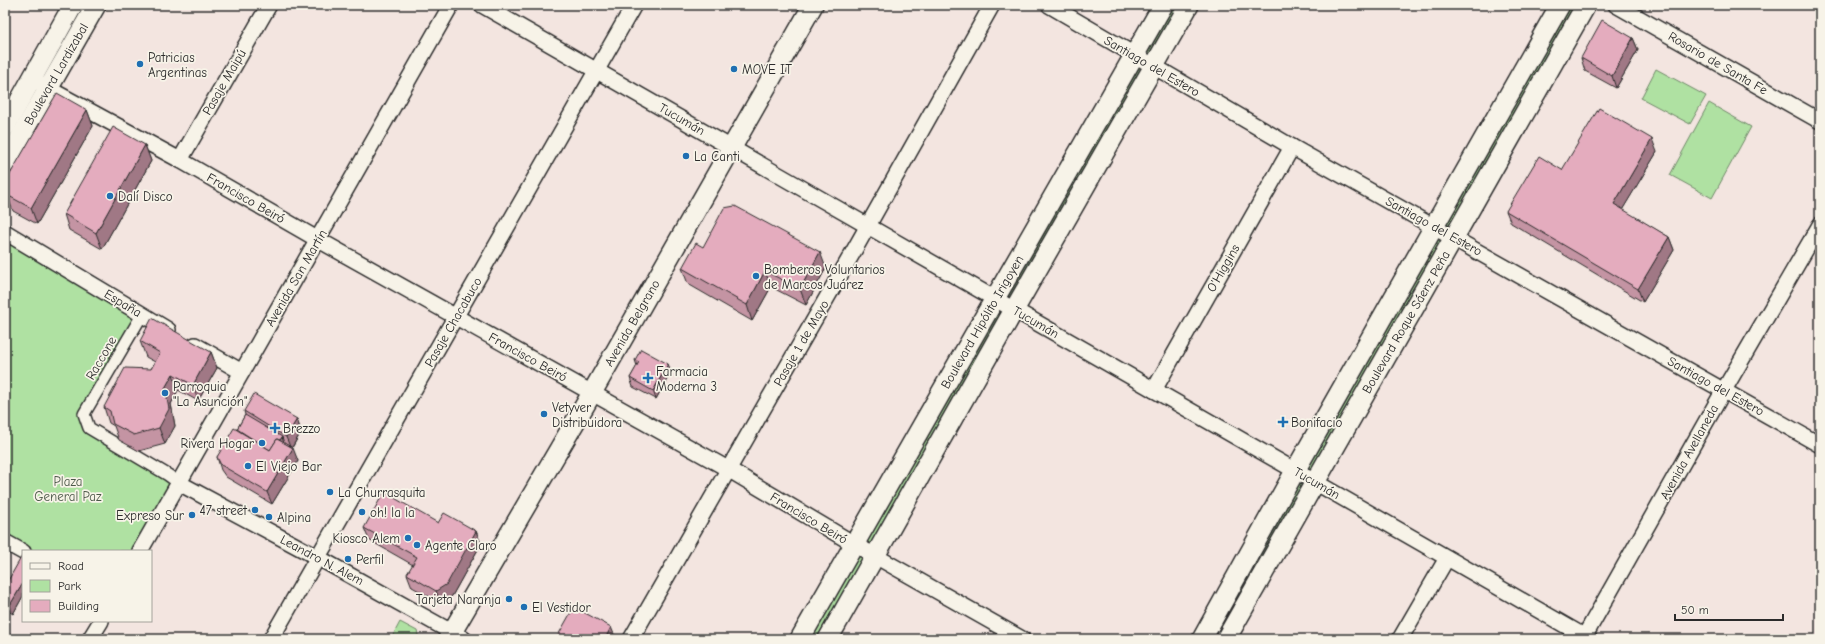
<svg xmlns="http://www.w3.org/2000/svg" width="1825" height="644" font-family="'Comic Neue',sans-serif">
	<rect width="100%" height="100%" fill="#f3e5e0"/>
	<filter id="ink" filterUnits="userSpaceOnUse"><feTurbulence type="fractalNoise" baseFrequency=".025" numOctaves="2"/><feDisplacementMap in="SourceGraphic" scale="8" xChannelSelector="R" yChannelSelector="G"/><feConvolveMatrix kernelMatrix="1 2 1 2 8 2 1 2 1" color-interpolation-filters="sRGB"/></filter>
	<g filter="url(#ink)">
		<!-- green -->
		<g fill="#afe1a2" stroke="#6d8666">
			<path d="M1163,5H1189L828,639H800Z"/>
			<path d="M1569,5H1579L1218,639H1208Z"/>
			<path d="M1656,69L1706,96L1690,124L1641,98Z"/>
			<path d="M1709,103L1751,127L1712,198L1670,175Z"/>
			<path d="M5,239L139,317L83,414L88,428L175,480L140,551H23L5,540Z"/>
			<path d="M400,622L417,631L419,639H391Z"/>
		</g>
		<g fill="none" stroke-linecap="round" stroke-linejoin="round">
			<!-- pedestrian casing -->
			<g stroke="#2b2b2b" stroke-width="14">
				<path id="pedestrian" d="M142,315L84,414L89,428L168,475L179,483"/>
			</g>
			<!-- minor casing -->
			<g stroke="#2b2b2b" stroke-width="18">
				<g id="minor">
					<path d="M482,5L1589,639"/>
					<path d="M1049,5L1292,147L1820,445"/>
					<path d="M1616,5L1820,121"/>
					<path d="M40,84L180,160L317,239L728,469L854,544L1022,639"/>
					<path d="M180,160L269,5"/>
					<path d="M5,232L168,330"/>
					<path d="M195,345L242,372"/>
					<path d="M1154,390L1292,147"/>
					<path d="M179,483L317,557L464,639"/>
					<path d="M5,542L23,552"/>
					<path d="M140,551L451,5"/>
					<path d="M90,639L101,621"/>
					<path d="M271,639L634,5"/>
					<path d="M631,639L852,254L992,5"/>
					<path d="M1400,639L1447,558"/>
					<path d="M1583,639L1724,390L1820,225"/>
				</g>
			</g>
			<!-- tertiary casing -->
			<g stroke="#2b2b2b" stroke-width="22">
				<g id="tertiary">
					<path d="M5,127L73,5"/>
					<path d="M5,164L96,5"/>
					<path d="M448,639L585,405L813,5"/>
					<path d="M800,639L1163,5"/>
					<path d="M828,639L1014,310L1189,5"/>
					<path d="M1202,639L1295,471L1560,5"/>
					<path d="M1226,639L1586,5"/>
				</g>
			</g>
			<!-- pedestrian -->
			<use href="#pedestrian" stroke="#f7f3e8" stroke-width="11"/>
			<!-- minor -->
			<use href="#minor" stroke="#f7f3e8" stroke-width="15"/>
			<!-- tertiary -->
			<use href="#tertiary" stroke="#f7f3e8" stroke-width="19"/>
		</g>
		<!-- wall -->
		<g fill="#c494a3" stroke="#2b2b2b">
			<path d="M1633,38L1638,50L1616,88L1585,71L1581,58Z"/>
			<path d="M87,110L93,126L37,224L13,211L7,195Z"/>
			<path d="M145,145L151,161L102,249L69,230L64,214Z"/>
			<path d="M1657,152L1622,210L1669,237L1674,250L1643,302L1511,223L1506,211L1562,170Z"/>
			<path d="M703,247L826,268L806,305L771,287L752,321L688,284L682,268Z"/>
			<path d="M140,341L211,352L217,368L198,401L178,390L171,404L175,426L165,444L139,451L119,440L114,426L109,423L104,407L151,369L155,362L146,357Z"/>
			<path d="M635,360L668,364L671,372L656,399L633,387L630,378L637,366Z"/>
			<path d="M244,411L297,419L301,432L292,448L298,461L272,504L226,477L221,470L217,457L237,429L245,415Z"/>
			<path d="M438,523L476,531L481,544L452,596L441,603L412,587L407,574L413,565L369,540L364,528Z"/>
			<path d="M23,556V596L13,614L5,609V586Z"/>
		</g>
		<!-- shaded-wall -->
		<g fill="#a07885" stroke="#2b2b2b">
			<path d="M1633,38L1638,50L1616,88L1612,76Z"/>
			<path d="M87,110L93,126L37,224L31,208Z"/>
			<path d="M1652,139L1657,152L1618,217L1614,204Z"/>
			<path d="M145,145L151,161L102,249L96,233Z"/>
			<path d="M1669,237L1674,250L1643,302L1638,289Z"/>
			<path d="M820,252L826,268L806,305L800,289Z"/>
			<path d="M765,271L771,287L752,321L747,305Z"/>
			<path d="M211,352L217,368L198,401L193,385Z"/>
			<path d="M668,364L671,372L656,399L653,391Z"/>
			<path d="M173,374L178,390L171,404L175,426L165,444L159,428L165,388Z"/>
			<path d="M297,419L301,432L291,449L286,437Z"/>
			<path d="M282,437L285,446L272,454Z"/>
			<path d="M293,448L298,461L272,504L267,492Z"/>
			<path d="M476,531L481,544L452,596L441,603L436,591Z"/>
			<path d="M23,583V596L13,614L10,605Z"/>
			<path d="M611,627L616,639H605Z"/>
		</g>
		<!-- building -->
		<g fill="#e4acbe" stroke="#2b2b2b">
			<path d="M1602,20L1633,38L1612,76L1581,58Z"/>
			<path d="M57,93L87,110L31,208L7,195L5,183Z"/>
			<path d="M1599,108L1652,139L1614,204L1669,237L1638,289L1506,211L1539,156L1562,170Z"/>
			<path d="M113,127L145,145L96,233L64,214Z"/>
			<path d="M735,206L820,252L800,289L765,271L747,305L682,268L696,243L703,247L724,208Z"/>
			<path d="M152,318L211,352L193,385L173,374L165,388L169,409L159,428L134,435L113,424L110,411L104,407L125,368L151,369L160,353L140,341Z"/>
			<path d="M641,349L668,364L653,391L630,378L639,362L635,360Z"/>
			<path d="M254,394L297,419L286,437L244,411Z"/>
			<path d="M245,415L282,437L280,440L277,439L270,450L237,429Z"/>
			<path d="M234,428L270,450L277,439L293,448L267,492L221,465L217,457Z"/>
			<path d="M384,492L438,523L444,513L476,531L447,584L436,591L407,574L417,557L364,528Z"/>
			<path d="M22,556H23V583L10,605L5,602V586Z"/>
			<path d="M574,607L611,627L605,639H556Z"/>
		</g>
	</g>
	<!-- markers -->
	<g fill="#1f6fb2" stroke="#f7f3e8" stroke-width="1.5">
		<circle cx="140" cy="64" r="4"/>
		<circle cx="734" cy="69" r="4"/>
		<circle cx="686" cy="156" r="4"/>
		<circle cx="110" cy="196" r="4"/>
		<circle cx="756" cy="276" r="4"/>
		<path d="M646 372h4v4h4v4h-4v4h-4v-4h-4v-4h4z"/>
		<circle cx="165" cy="393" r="4"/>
		<circle cx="544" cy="414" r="4"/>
		<path d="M1281 416h4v4h4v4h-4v4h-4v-4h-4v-4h4z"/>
		<path d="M273 422h4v4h4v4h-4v4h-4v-4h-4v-4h4z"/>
		<circle cx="262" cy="443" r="4"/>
		<circle cx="248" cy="466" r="4"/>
		<circle cx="330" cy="492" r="4"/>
		<circle cx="255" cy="510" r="4"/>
		<circle cx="362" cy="512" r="4"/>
		<circle cx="192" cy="515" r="4"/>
		<circle cx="269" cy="517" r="4"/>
		<circle cx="408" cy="538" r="4"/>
		<circle cx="417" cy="545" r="4"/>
		<circle cx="348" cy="559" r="4"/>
		<circle cx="509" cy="599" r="4"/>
		<circle cx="524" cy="607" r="4"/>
	</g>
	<g text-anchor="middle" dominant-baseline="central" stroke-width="3.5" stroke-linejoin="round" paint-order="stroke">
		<!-- poi labels -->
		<g font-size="13" fill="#2b2b2b" stroke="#f7f3e8" text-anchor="start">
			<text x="148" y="57">Patricias<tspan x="148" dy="15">Argentinas</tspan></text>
			<text x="742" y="69">MOVE IT</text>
			<text x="694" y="156">La Canti</text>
			<text x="118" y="196">Dalí Disco</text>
			<text x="764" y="269">Bomberos Voluntarios<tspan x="764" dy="15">de Marcos Juárez</tspan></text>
			<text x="656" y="371">Farmacia<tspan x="656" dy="15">Moderna 3</tspan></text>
			<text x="173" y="386">Parroquia<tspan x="173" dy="15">"La Asunción"</tspan></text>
			<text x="552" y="407">Vetyver<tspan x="552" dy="15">Distribuidora</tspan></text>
			<text x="1291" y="422">Bonifacio</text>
			<text x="283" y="428">Brezzo</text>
			<text x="254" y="443" text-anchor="end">Rivera Hogar</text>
			<text x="256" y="466">El Viejo Bar</text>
			<text x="338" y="492">La Churrasquita</text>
			<text x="247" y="510" text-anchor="end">47 street</text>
			<text x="370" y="512">oh! la la</text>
			<text x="184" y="515" text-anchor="end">Expreso Sur</text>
			<text x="277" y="517">Alpina</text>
			<text x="400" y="538" text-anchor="end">Kiosco Alem</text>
			<text x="425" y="545">Agente Claro</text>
			<text x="356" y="559">Perfil</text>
			<text x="501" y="599" text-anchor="end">Tarjeta Naranja</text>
			<text x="532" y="607">El Vestidor</text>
		</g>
		<!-- street labels -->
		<g font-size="13" fill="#2b2b2b" stroke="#f7f3e8">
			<text transform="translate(1718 63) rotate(30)">Rosario de Santa Fe</text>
			<text transform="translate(1152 66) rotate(30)">Santiago del Estero</text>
			<text transform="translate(56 74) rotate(-60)">Boulevard Lardizabal</text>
			<text transform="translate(224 82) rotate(-60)">Pasaje Maipú</text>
			<text transform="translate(682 119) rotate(30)">Tucumán</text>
			<text transform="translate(246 198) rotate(30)">Francisco Beiró</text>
			<text transform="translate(1434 226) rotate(29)">Santiago del Estero</text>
			<text transform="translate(1223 268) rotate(-60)">O'Higgins</text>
			<text transform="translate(296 278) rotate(-60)">Avenida San Martín</text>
			<text transform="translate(123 303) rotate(31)">España</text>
			<text transform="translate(453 322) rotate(-60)">Pasaje Chacabuco</text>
			<text transform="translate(982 322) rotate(-60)">Boulevard Hipólito Irigoyen</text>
			<text transform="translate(1036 322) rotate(30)">Tucumán</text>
			<text transform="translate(1406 322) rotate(-60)">Boulevard Roque Sáenz Peña</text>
			<text transform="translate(632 323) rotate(-60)">Avenida Belgrano</text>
			<text transform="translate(801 343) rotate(-60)">Pasaje 1 de Mayo</text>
			<text transform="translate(528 357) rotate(29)">Francisco Beiró</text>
			<text transform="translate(101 358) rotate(-60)">Raccone</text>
			<text transform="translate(1716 386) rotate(29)">Santiago del Estero</text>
			<text transform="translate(1689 452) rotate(-61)">Avenida Avellaneda</text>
			<text transform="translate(1317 483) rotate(30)">Tucumán</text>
			<text transform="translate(809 518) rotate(31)">Francisco Beiró</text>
			<text transform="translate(322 560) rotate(28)">Leandro N. Alem</text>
		</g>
		<!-- park labels -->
		<g font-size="13" fill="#4c5849" stroke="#f7f3e8">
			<text x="68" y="481">Plaza<tspan x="68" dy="15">General Paz</tspan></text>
		</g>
	</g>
	<!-- margin -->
	<rect width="1825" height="644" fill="none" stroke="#f7f3e8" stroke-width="20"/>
	<rect x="10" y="10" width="1805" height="624" fill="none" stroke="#2b2b2b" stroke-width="1.5" filter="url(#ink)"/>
	<!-- legend -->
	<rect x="22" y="550" width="130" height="72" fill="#f7f3e8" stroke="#a5a39c"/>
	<rect x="30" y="563" width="20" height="6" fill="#f7f3e8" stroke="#a5a39c"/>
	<text x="58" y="570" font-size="12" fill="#2b2b2b">Road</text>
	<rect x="30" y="580" width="20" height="12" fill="#afe1a2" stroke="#a5a39c"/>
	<text x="58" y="590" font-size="12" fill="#2b2b2b">Park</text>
	<rect x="30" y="600" width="20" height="12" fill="#e4acbe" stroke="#a5a39c"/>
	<text x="58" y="610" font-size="12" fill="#2b2b2b">Building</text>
	<!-- scale -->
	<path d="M1675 614v6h108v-6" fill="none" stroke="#2b2b2b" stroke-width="2"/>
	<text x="1681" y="614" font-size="12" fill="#2b2b2b" stroke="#f7f3e8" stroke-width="3" paint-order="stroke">50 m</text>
</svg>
